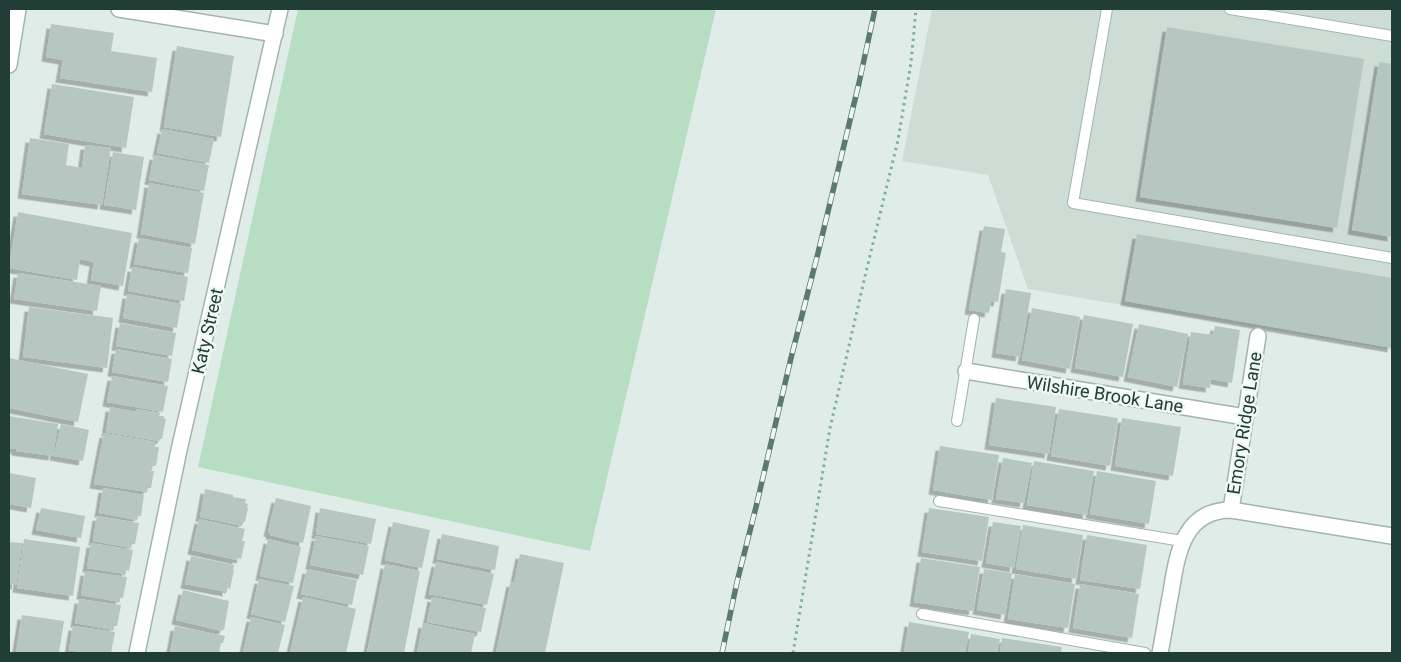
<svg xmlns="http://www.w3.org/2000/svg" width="1401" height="662" font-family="Roboto,sans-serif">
	<defs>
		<filter id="shadow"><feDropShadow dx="-4.5" dy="4.5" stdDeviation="0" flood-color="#0004"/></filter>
	</defs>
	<rect width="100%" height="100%" fill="#e0ece7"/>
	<!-- built -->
	<path fill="#cedcd6" d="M932,9H1392V350L1028,289L988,175L902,161Z"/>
	<!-- green -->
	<path fill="#b7dec3" d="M298,9H716L590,551L198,467Z"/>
	<!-- building -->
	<g fill="#b5c7c0" filter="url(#shadow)">
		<path d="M51,24L114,33L111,51L157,58L152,92L60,78L63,60L46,57Z"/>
		<path d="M1167,27L1364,59L1337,228L1140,197Z"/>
		<path d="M177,46L234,56L221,137L164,127Z"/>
		<path d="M1379,62L1392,64V237L1352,230Z"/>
		<path d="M52,84L134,97L126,148L44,134Z"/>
		<path d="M162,129L214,139L209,163L157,153Z"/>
		<path d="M30,138L69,144L66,165L82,168L85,145L111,148L102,205L22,194Z"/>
		<path d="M113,152L144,157L136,210L104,205Z"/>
		<path d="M154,155L209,165L204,191L149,180Z"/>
		<path d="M149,183L204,193L195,244L141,234Z"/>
		<path d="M18,212L132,233L123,286L91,280L94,262L80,259L77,280L9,268Z"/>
		<path d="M984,226L1005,229L1001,252L1006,253L998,302L991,301L989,313L969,310Z"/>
		<path d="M1137,234L1392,278V348L1125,301Z"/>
		<path d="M139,238L192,248L188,273L134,264Z"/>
		<path d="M132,267L188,277L184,301L128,291Z"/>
		<path d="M18,273L101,286L97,311L14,299Z"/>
		<path d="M1006,289L1031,293L1020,357L996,353Z"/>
		<path d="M127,294L181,304L177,328L123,318Z"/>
		<path d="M29,307L113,318L107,368L23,357Z"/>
		<path d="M1032,308L1080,317L1070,369L1022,360Z"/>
		<path d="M1084,315L1133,324L1123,377L1075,368Z"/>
		<path d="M120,323L176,333L172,356L116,346Z"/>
		<path d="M1139,324L1188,334L1177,387L1128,377Z"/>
		<path d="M1215,326L1240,330L1232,383L1211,379L1210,388L1183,384L1191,332L1213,335Z"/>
		<path d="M116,349L172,359L168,382L112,372Z"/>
		<path d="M9,358L88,374L78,422L9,408Z"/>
		<path d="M112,376L168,386L163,412L107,402Z"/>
		<path d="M996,398L1056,407L1049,454L989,445Z"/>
		<path d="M110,407L136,412V409L160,413L159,416H164V419H166L162,439H160L159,441L106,432Z"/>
		<path d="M1059,409L1118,418L1110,466L1051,456Z"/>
		<path d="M9,416L58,424L53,456L16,451V449L9,448Z"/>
		<path d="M1122,418L1181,427L1173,476L1115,466Z"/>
		<path d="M61,424L89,430L83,461L54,456Z"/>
		<path d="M104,433L155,442V447H159L156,466H151L150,471H154L151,488H148L147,492L94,484Z"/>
		<path d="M940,446L999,455L992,500L933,490Z"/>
		<path d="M1003,458L1032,463L1024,503L996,499Z"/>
		<path d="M1034,461L1094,471L1087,515L1027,505Z"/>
		<path d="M1097,471L1156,481L1149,524L1090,514Z"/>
		<path d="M9,473L36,478L31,508L9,504Z"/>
		<path d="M103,488L144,495L141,516H138L137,520L99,513Z"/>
		<path d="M205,489L233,495V497L246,499L245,503L248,504L247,508H248L245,522L244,521L242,526L200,517Z"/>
		<path d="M276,498L311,506L303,543L270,535L271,533L268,532Z"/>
		<path d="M41,508L85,516L81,538L36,530Z"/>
		<path d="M320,508L376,519L371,544L316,534Z"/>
		<path d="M929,508L989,517L982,561L922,552Z"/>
		<path d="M97,516L139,523L135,544H132L131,548L93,541Z"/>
		<path d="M199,519L245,529L242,541H245L241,559L237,558V560L192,550Z"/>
		<path d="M393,522L430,530L422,568L385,560Z"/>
		<path d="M993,522L1021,526L1014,568L986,563Z"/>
		<path d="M1023,525L1083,535L1076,579L1016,569Z"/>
		<path d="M442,534L499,546L495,570L437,559Z"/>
		<path d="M1087,535L1147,545L1140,589L1080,580Z"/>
		<path d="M316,536L369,546L363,575L310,565Z"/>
		<path d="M24,539L80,547L73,596L17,588Z"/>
		<path d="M268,539L301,547L293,583L260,576Z"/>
		<path d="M9,542L22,543L16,585L9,584Z"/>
		<path d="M91,543L133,550L129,571L126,570V574L87,568Z"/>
		<path d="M520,554L564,563L545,653H496L511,582L514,583Z"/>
		<path d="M191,556L234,565L233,570H234L230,589L227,588V592L185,584Z"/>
		<path d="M921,558L980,567L973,611L914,602Z"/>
		<path d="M436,562L494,574L487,605L429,594Z"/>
		<path d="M385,564L420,571L404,653H367Z"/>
		<path d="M307,569L357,580L352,605L301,594Z"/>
		<path d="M984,569L1012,573L1005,615L977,610Z"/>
		<path d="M85,571L127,577L123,598H120V602L81,595Z"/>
		<path d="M1015,574L1075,584L1068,628L1008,619Z"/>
		<path d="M259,579L294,586L285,622L251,614Z"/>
		<path d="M1080,584L1139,594L1132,638L1073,628Z"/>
		<path d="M183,590L229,601L224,630L223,629L222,631L176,620Z"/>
		<path d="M303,597L356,609L346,653H290Z"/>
		<path d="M432,597L486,608L481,632L427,622Z"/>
		<path d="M79,599L121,605L117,626H114V630L75,623Z"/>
		<path d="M22,615L64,621L59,653H16Z"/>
		<path d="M251,617L285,625L278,653H243Z"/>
		<path d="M909,622L969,632L965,653H904Z"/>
		<path d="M423,623L475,634L471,653H417Z"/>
		<path d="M73,626L115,632L111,653H87L69,650Z"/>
		<path d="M175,626L225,636L223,643H221L219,653H170Z"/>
		<path d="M971,634L1000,639L997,653H968Z"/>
		<path d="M1002,638L1062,647L1061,653H1000Z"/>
	</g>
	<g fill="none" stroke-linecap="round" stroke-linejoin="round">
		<!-- lane casing -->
		<g stroke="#a3b4ae" stroke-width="12">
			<g id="lane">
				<path d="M1107,9L1073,203L1392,258"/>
				<path d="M1230,9L1392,36"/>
				<path d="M957,421L974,319"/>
				<path d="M939,501L1182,541"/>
				<path d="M922,614L1145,653"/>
			</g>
		</g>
		<!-- street casing -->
		<g stroke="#a3b4ae" stroke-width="18">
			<g id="street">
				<path d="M119,9L275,34"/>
				<path d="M966,371L1245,417"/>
				<path d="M1231,510L1258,336"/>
				<path d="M137,653L179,450L280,9"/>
				<path d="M1160,653C1164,633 1167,612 1171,592C1177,555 1183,510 1231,510L1392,536"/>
			</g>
		</g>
		<!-- secondary casing -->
		<g stroke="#9eb8af" stroke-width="18">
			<path id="secondary" d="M9,65L18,9"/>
		</g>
		<!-- path -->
		<path stroke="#7fb1a2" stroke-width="3" stroke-dasharray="2.5 4" stroke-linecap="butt" d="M793,653L830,428L866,272L898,140L911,63L916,9"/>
		<!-- lane -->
		<use href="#lane" stroke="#fff" stroke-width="10"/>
		<!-- street -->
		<use href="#street" stroke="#fff" stroke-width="15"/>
		<!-- secondary -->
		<use href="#secondary" stroke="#fff" stroke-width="15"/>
		<!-- rail casing -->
		<g stroke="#5a7971" stroke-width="5.5">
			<path id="rail" d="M722,653L737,582L756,507L791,358L818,253L859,83L875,9"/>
		</g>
		<!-- rail -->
		<use href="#rail" stroke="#f0f8f4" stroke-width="4" stroke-dasharray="11" stroke-linecap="butt"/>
	</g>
	<g text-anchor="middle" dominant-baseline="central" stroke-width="5" stroke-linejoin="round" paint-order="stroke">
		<!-- street labels -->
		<g font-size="18" fill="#203d36" stroke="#f0f8f4">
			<text transform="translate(207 331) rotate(-77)">Katy Street</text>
			<text transform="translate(1105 394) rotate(9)">Wilshire Brook Lane</text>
			<text transform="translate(1244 423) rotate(-81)">Emory Ridge Lane</text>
		</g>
	</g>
	<!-- border -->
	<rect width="1401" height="662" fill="none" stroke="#203d36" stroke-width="20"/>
</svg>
